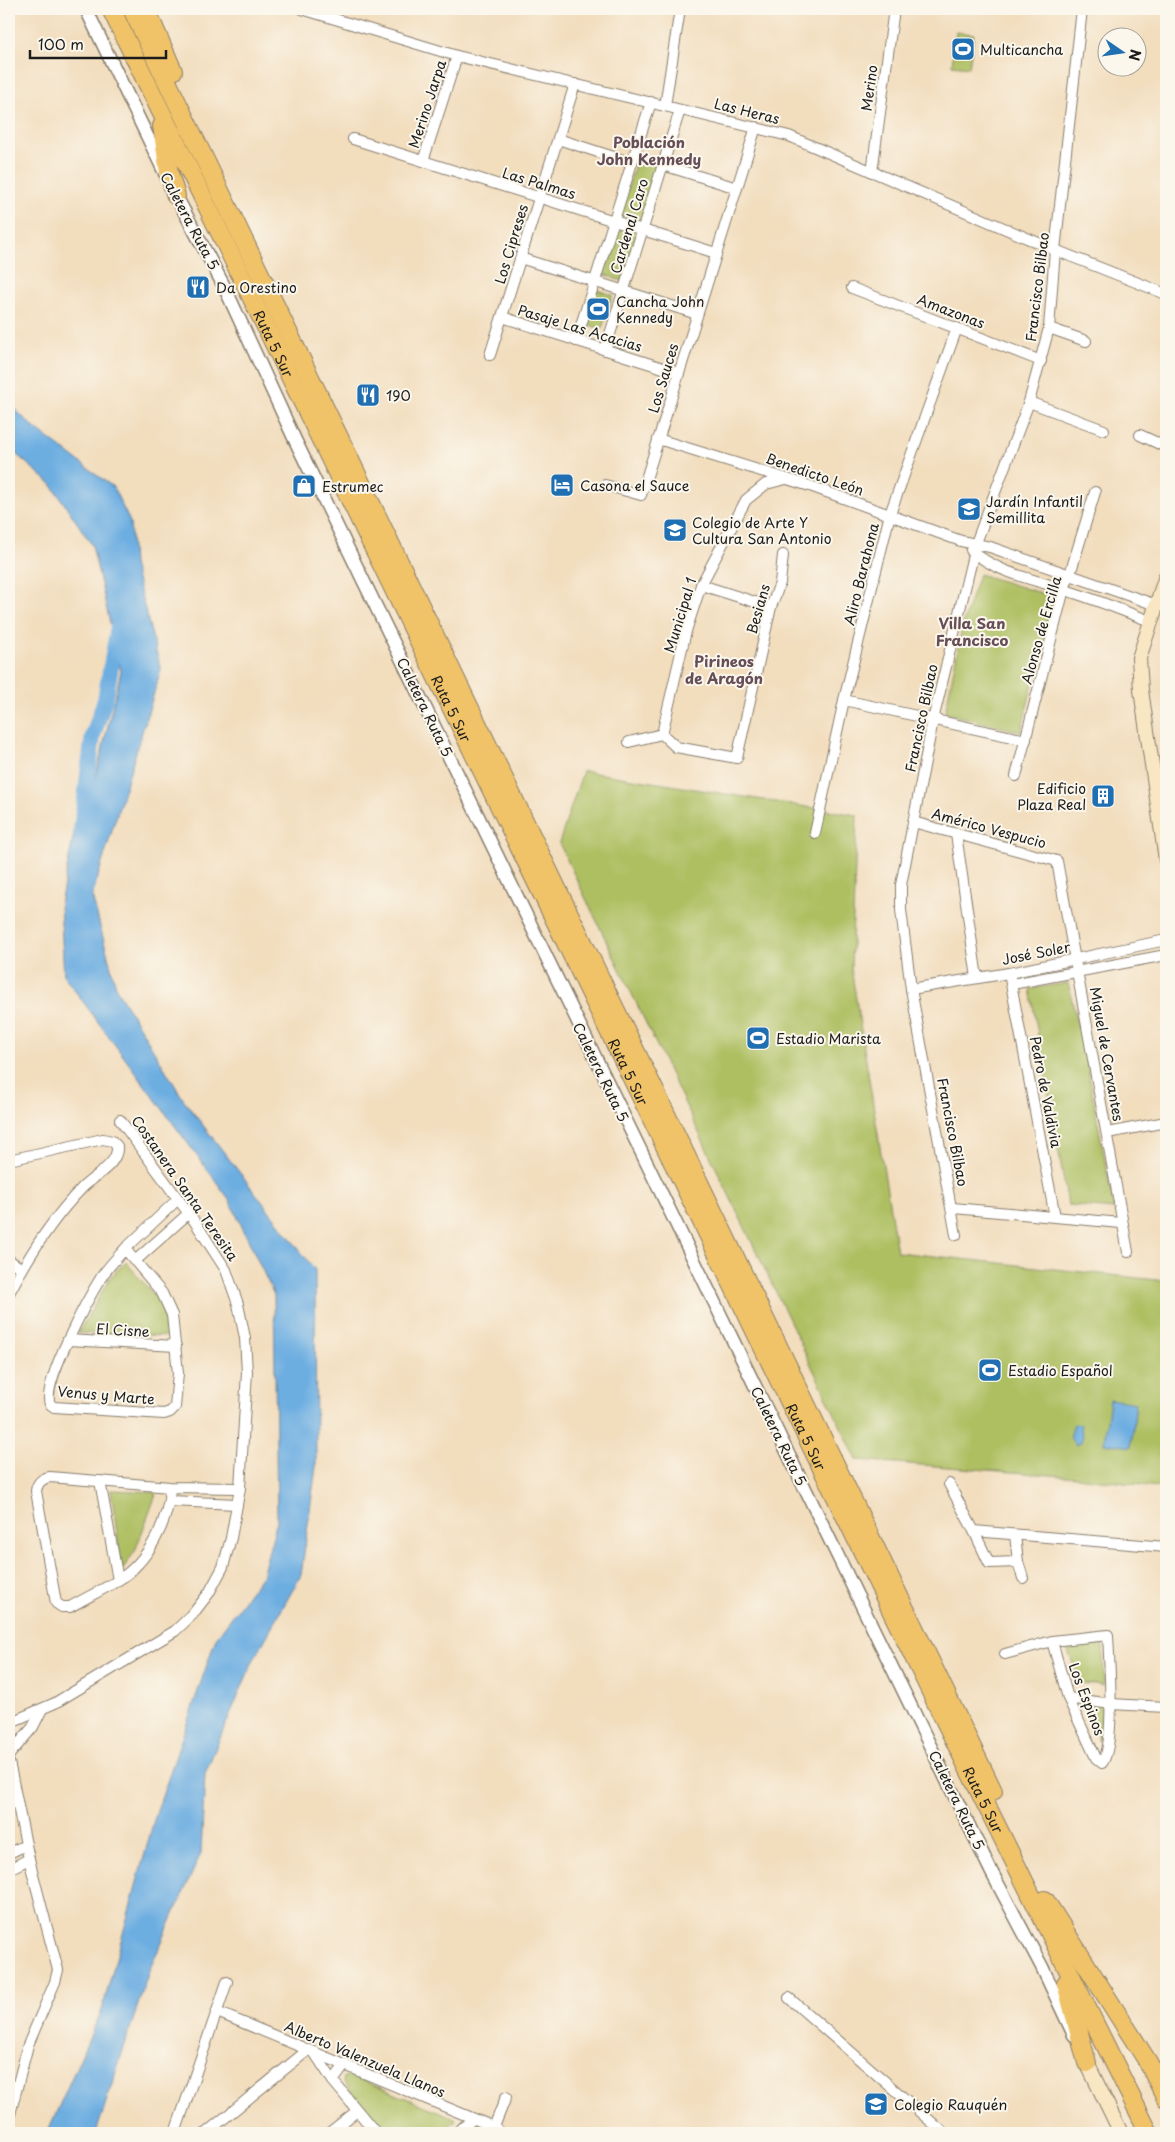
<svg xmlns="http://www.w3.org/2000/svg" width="1175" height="2142" font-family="'Playpen Sans',sans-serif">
	<rect width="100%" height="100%" fill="#fbf7ec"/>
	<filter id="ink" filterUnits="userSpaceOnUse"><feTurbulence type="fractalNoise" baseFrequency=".02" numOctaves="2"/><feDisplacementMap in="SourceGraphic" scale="10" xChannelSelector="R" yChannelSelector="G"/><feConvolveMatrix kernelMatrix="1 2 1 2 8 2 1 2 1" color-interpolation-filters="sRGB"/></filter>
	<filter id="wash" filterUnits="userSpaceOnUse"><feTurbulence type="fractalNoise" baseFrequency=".0096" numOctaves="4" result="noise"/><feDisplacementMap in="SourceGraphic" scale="20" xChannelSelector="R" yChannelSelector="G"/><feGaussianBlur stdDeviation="1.12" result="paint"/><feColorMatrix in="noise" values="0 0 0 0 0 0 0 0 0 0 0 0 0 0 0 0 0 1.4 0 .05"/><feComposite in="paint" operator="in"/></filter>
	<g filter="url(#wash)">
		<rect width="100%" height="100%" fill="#f2ddbd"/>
		<!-- green -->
		<g fill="#aebf62" stroke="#656e3f">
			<path d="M956,32L974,34L969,67L952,65Z"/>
			<path d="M637,158L659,165L641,223L619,216Z"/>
			<path d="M616,223L638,230L622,281L600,273Z"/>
			<path d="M594,289L613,295L602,329L583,323Z"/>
			<path d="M979,574L1054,597L1021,732L945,713L963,623Z"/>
			<path d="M583,771L857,815L851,968L897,1252L1166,1281V1488L1076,1477L857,1460L559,843Z"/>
			<path d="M1068,983L1077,1023H1084L1090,1051L1085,1054L1114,1209L1068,1205L1030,989Z"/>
			<path d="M126,1262L161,1304L168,1336L78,1333L111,1276Z"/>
			<path d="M111,1490L157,1492L135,1551L122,1570Z"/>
			<path d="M1065,1644L1103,1645L1104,1685L1081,1683Z"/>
			<path d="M1084,1698L1103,1700L1099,1741Z"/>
			<path d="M349,2075L455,2118L456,2120L440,2133H385L343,2082L344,2077Z"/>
		</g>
		<!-- water -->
		<g fill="#6daee1" stroke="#44657e">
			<path d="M9,404L37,430L113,487L130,522L133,564L161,670L92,896L117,990L185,1102L315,1270L316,1467L301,1575L253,1661L205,1773L201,1853L149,1971L96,2133H47L102,2010L154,1820L216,1638L262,1576L277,1521L274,1295L229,1199L64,976L60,904L76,823L92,793L121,671L92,545L51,484L9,448Z"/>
			<path d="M1110,1399L1136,1403L1131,1447L1104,1443Z"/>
			<path d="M1074,1423L1081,1424L1082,1439L1080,1443L1076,1445L1070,1438Z"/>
		</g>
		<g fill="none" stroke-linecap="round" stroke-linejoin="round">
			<!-- river -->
			<path stroke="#6daee1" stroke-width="16" d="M81,831L93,735L105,700L118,627"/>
		</g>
	</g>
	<g filter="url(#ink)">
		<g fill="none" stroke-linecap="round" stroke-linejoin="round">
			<!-- minor casing -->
			<g stroke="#877c6c" stroke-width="12">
				<g id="minor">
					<path d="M302,9L457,56L789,136L1055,250L1166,294"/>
					<path d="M665,106L680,9"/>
					<path d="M353,139L716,253"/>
					<path d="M558,139L632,163"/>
					<path d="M423,161L457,56"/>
					<path d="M663,165L737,188"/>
					<path d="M872,172L894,9"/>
					<path d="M520,258L697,314"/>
					<path d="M852,288L1041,361"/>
					<path d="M502,317L679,373"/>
					<path d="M1049,328L1086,341"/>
					<path d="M576,341L651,102"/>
					<path d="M605,350L680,110"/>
					<path d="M490,355L575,84"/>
					<path d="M1029,402L1104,430"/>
					<path d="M1140,435L1166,447"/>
					<path d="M658,439L813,487L961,541L990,547L1156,605"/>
					<path d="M605,485L641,495L756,127"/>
					<path d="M971,550C997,573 1030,578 1062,589C1092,598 1121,610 1150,621"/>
					<path d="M701,585L771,607"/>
					<path d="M844,700L1026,740"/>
					<path d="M662,734L686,631L701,585L746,500L766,484L786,479"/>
					<path d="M629,742L662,734L676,747L737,758L771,607L780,583L783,555"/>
					<path d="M1016,776L1064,589L1070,574L1095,492"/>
					<path d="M913,822L1057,861L1128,1252"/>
					<path d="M815,833L844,700L890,514L957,328"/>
					<path d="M956,834L977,978"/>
					<path d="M1009,973L1055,1217"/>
					<path d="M1012,984L1166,955"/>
					<path d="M911,989L1009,973L1166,940"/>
					<path d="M1107,1133L1166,1122"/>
					<path d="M9,1160L103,1139L112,1141L117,1146C119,1164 94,1176 82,1188C53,1218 28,1257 9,1293"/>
					<path d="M953,1208L1121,1223"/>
					<path d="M956,1235L911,989L901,910V885L933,720L976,543L1029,402L1049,328L1055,250L1082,9"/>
					<path d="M125,1249L162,1293L172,1315L178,1373L175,1407L170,1412L164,1414L54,1407L50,1404C41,1384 90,1295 102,1276C109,1266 117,1258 125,1249Z"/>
					<path d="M125,1249L178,1199"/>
					<path d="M9,1260L22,1269"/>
					<path d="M135,1261L189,1213"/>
					<path d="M68,1340L176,1346"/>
					<path d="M100,1481L118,1580"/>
					<path d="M949,1484L974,1531"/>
					<path d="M170,1487C169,1522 148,1562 117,1581C102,1590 86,1598 70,1607H62L56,1603L36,1491C37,1483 42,1478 50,1477L170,1487L240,1488"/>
					<path d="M170,1501L237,1504"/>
					<path d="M1015,1535L1018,1562L989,1563L974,1531L1166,1547"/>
					<path d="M1018,1562L1023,1578"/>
					<path d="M1005,1654L1052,1641L1108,1635C1109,1659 1116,1745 1102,1763L1096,1758L1068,1698L1052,1641"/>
					<path d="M1068,1698L1111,1704L1166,1707"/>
					<path d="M9,1723L55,1703L175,1631L192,1615L209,1593L223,1567L231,1538L240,1488L247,1372L245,1338L238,1304L226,1270L195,1222L120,1120"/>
					<path d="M9,1755L33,1727L42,1709"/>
					<path d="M9,1762L29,1859L58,1970L55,1982L28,2045L9,2118"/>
					<path d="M9,1853L26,1845"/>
					<path d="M9,1869L29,1859"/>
					<path d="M789,1998L944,2133"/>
					<path d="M217,2012L494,2127L501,2133"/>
					<path d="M314,2052L333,2081L376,2133"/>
					<path d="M333,2081L345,2065"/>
					<path d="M494,2127L506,2097"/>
					<path d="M175,2133L227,1982"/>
					<path d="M206,2133L308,2050"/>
					<path d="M329,2133L357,2111"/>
					<path d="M456,2133L473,2119"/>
				</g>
			</g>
			<!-- tertiary casing -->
			<g stroke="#877c6c" stroke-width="15">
				<path id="tertiary" d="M86,9L176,196L225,288L295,440L991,1871L1042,1967L1074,2035"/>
			</g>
			<!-- secondary casing -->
			<g stroke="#877c6c" stroke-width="16">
				<g id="secondary">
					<path d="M1166,576L1139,658L1141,690L1166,860"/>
					<path d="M1087,2063L1121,2133"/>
				</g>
			</g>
			<!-- motorway casing -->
			<g stroke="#877c6c" stroke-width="20">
				<g id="motorway">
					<path id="s1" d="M111,9L967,1766L1149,2133"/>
					<path d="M132,9L993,1791"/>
					<path d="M146,9L173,71"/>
					<path d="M162,126L169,173L176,196"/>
					<path d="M1045,1900L1148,2062L1166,2098"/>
					<path d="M1066,1983L1087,2063"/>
				</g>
			</g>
			<!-- minor -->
			<use href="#minor" stroke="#fff" stroke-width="10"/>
			<!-- tertiary -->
			<use href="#tertiary" stroke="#fff" stroke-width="12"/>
			<!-- secondary -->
			<use href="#secondary" stroke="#f9e7c3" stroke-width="14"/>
			<!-- motorway -->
			<use href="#motorway" stroke="#f0c369" stroke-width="18"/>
		</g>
	</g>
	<!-- icons -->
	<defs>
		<g id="stadium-square" transform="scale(1.25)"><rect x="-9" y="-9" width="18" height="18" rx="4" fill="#1f6fb2" stroke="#fbf7ec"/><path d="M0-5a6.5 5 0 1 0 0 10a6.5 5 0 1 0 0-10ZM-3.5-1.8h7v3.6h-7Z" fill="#fff"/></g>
		<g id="restaurant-square" transform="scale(1.25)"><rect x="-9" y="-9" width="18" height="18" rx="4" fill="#1f6fb2" stroke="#fbf7ec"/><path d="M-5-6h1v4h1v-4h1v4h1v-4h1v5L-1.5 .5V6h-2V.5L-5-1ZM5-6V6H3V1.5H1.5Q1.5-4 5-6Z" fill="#fff"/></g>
		<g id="hotel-square" transform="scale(1.25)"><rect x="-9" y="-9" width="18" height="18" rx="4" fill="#1f6fb2" stroke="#fbf7ec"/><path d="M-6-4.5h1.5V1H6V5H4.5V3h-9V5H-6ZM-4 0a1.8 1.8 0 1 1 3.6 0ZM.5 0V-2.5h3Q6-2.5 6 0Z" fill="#fff"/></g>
		<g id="shop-square" transform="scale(1.25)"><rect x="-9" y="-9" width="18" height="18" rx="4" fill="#1f6fb2" stroke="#fbf7ec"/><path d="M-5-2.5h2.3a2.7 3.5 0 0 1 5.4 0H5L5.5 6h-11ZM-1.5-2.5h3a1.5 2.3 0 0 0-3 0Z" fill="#fff"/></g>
		<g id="school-square" transform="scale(1.25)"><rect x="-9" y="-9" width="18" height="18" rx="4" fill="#1f6fb2" stroke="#fbf7ec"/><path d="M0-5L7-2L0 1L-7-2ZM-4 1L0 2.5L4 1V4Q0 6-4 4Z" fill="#fff"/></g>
		<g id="building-square" transform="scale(1.25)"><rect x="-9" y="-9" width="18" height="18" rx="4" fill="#1f6fb2" stroke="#fbf7ec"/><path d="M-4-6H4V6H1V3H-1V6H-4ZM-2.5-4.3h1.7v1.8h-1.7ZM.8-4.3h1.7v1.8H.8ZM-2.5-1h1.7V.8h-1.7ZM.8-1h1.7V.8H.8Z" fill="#fff"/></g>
	</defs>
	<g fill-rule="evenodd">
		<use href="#stadium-square" x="963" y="49"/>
		<use href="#restaurant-square" x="198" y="287"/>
		<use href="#stadium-square" x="598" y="309"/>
		<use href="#restaurant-square" x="368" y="395"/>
		<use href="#hotel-square" x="562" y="485"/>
		<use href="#shop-square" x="304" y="486"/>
		<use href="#school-square" x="969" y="509"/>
		<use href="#school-square" x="675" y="530"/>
		<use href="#building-square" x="1103" y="796"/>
		<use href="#stadium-square" x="758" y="1038"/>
		<use href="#stadium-square" x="990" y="1370"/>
		<use href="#school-square" x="876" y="2104"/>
	</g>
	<g text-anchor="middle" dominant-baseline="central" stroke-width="4" stroke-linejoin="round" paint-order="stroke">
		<!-- poi labels -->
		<g font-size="14" fill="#1c1c1c" stroke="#fbf7ec" text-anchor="start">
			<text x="980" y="49">Multicancha</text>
			<text x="216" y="287">Da Orestino</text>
			<text x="616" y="301">Cancha John<tspan x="616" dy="16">Kennedy</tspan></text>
			<text x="386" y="395">190</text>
			<text x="580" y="485">Casona el Sauce</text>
			<text x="322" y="486">Estrumec</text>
			<text x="986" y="501">Jardín Infantil<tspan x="986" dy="16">Semillita</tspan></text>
			<text x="692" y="522">Colegio de Arte Y<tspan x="692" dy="16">Cultura San Antonio</tspan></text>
			<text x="1086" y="788" text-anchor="end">Edificio<tspan x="1086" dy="16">Plaza Real</tspan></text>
			<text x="776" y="1038">Estadio Marista</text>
			<text x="1008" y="1370">Estadio Español</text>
			<text x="894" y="2104">Colegio Rauquén</text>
		</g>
		<!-- street labels -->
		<g font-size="14" fill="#1c1c1c" stroke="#fbf7ec">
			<text transform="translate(869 88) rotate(-82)">Merino</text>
			<text transform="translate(427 104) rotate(-72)">Merino Jarpa</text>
			<text transform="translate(747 111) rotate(14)">Las Heras</text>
			<text transform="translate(539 183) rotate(17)">Las Palmas</text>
			<text transform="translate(190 221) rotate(62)">Caletera Ruta 5</text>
			<text transform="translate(629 226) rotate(-73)">Cardenal Caro</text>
			<text transform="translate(511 244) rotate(-73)">Los Cipreses</text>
			<text transform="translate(1037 287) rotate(-83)">Francisco Bilbao</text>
			<text transform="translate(951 311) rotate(21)">Amazonas</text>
			<text transform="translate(580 328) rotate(17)">Pasaje Las Acacias</text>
			<text stroke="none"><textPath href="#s1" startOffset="372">Ruta 5 Sur</textPath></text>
			<text transform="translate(663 378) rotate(-73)">Los Sauces</text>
			<text transform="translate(815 474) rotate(19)">Benedicto León</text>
			<text transform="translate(861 574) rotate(-76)">Aliro Barahona</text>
			<text transform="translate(758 609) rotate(-74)">Besians</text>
			<text transform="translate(680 615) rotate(-73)">Municipal 1</text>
			<text transform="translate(1041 630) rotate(-74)">Alonso de Ercilla</text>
			<text transform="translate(425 707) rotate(64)">Caletera Ruta 5</text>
			<text stroke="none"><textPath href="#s1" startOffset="778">Ruta 5 Sur</textPath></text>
			<text transform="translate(921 718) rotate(-78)">Francisco Bilbao</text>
			<text transform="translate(989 828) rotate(15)">Américo Vespucio</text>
			<text transform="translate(1036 953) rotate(-11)">José Soler</text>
			<text transform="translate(1107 1054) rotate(80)">Miguel de Cervantes</text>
			<text transform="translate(601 1072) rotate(64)">Caletera Ruta 5</text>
			<text stroke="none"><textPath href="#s1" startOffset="1182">Ruta 5 Sur</textPath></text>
			<text transform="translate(1046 1092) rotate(79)">Pedro de Valdivia</text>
			<text transform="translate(953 1132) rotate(79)">Francisco Bilbao</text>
			<text transform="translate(185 1188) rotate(55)">Costanera Santa Teresita</text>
			<text transform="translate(123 1330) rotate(3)">El Cisne</text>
			<text transform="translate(106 1395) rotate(5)">Venus y Marte</text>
			<text transform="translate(779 1436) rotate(64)">Caletera Ruta 5</text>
			<text stroke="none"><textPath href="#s1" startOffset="1588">Ruta 5 Sur</textPath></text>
			<text transform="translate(1087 1699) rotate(69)">Los Espinos</text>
			<text transform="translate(957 1800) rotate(64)">Caletera Ruta 5</text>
			<text stroke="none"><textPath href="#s1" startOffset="1992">Ruta 5 Sur</textPath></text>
			<text transform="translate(365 2059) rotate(23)">Alberto Valenzuela Llanos</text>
		</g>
		<!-- neighbourhood labels -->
		<g font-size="15" font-weight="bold" fill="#664e59" stroke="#fbf7ec">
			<text x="649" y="141">Población<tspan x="649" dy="17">John Kennedy</tspan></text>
			<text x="972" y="622">Villa San<tspan x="972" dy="17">Francisco</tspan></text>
			<text x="724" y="660">Pirineos<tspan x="724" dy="17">de Aragón</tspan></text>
		</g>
	</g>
	<!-- margin -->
	<rect width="1175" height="2142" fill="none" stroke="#fbf7ec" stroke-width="30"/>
	<!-- north arrow -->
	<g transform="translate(1122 52) rotate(103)"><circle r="24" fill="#fbf7ec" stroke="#a29f99"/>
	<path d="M0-4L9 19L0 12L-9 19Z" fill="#1f6fb2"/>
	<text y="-8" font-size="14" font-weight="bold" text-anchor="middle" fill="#1c1c1c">N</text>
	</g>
	<!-- scale -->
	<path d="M30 50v8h136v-8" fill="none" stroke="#1c1c1c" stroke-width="2.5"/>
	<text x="38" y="50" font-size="15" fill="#1c1c1c" stroke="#fbf7ec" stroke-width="4" paint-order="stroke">100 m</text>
</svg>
